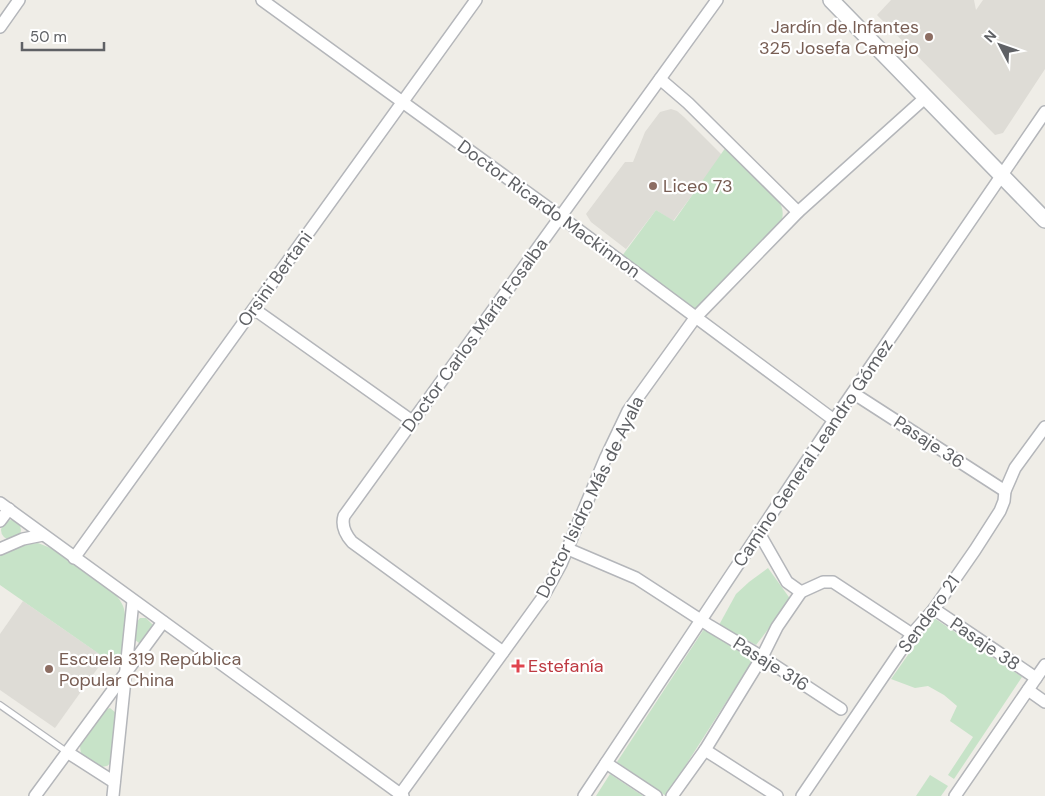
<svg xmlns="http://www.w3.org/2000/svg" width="1045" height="796" font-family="'DM Sans',sans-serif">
	<rect width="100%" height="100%" fill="#efede7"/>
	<!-- education -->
	<g fill="#dedcd6">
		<path d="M891,0H974L976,10L983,0H1045V69L1003,133L995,135L877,15Z"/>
		<path d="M671,109L677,111L684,117L722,155L673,221L656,210L626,249L591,222L586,214L625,162H633L645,132L660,112Z"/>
		<path d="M23,601L105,658L55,728L0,690V634Z"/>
	</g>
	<!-- green -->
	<g fill="#c7e3c8">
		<path d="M726,147L778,199C783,208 784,213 781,223L697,309H694L622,256L656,210L674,221Z"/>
		<circle cx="11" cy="530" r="10"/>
		<path d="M38,543L53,549L116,595C119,599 123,604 124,609C128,624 122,650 121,666L105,658L0,585V555L23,545Z"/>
		<path d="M768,568L791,600L756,645L719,625L736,594L749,582Z"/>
		<path d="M140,618H146L153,625L141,643H139L134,639L136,623Z"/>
		<path d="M934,618L1022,677L954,779L948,775L973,737L950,721L957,706L944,695L928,686L915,688L891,679Z"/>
		<path d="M704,629L753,660L666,796L617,762Z"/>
		<path d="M110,708L116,713L112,762L107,766L101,767L81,755L80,746L107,709Z"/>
		<path d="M610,774L643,796H596Z"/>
		<path d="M930,775L948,786L941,796H916Z"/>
	</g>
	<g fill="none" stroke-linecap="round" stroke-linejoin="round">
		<!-- service casing -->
		<g stroke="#b4b6ba" stroke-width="8">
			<path id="service" d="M0,705L67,752"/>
		</g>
		<!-- minor casing -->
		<g stroke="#b4b6ba" stroke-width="14">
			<g id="minor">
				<path d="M262,0L561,217L834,420"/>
				<path d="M0,27L19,0"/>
				<path d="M660,79L688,103L798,212"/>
				<path d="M254,309L412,421"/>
				<path d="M853,393L1005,491"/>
				<path d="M0,503L403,796"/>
				<path d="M0,521L9,509"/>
				<path d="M759,533L787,582L801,592"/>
				<path d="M0,549L23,539L43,535"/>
				<path d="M568,549L636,578L710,626L762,657L841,709"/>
				<path d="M74,558L476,0"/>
				<path d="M934,609L1036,678"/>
				<path d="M503,652L352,542C345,534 341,526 344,516L717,0"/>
				<path d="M1028,690L1045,702"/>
				<path d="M705,750L777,796"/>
				<path d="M67,752L114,782"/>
				<path d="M606,763L656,796"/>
				<path d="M35,796L163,622"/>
				<path d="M113,796L133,601"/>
				<path d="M399,796L543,597L561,564L606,457L628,411L695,318L798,212L926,97"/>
				<path d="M584,796L834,420L1045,112"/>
				<path d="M672,796L705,750L762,657L777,627L801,592L823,582H833L912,634"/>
				<path d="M802,796L912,634L934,609L975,550L1000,511L1004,501L1005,491L1015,468L1045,427"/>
				<path d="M955,796L1045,665"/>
			</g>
		</g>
		<!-- secondary casing -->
		<g stroke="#b3b6ba" stroke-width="18">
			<path id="secondary" d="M831,0L1045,220"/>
		</g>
		<!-- service -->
		<use href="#service" stroke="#fff" stroke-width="5.5"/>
		<!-- minor -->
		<use href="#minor" stroke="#fff" stroke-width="11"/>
		<!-- secondary -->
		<use href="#secondary" stroke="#fff" stroke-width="15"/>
	</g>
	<!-- markers -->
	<g fill="#8d6e63" stroke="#fff" stroke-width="2">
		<circle cx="929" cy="37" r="5"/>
		<circle cx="653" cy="186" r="5"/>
		<circle cx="49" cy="669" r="5"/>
	</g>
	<path fill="#e0444e" stroke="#fff" stroke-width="2" d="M515.5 658.5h5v5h5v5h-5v5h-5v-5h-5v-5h5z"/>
	<g text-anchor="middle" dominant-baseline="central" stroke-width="4.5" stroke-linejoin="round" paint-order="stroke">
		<!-- education labels -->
		<g font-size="18" fill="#785e54" stroke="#fff" text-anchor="start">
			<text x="919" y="27" text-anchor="end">Jardín de Infantes<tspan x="919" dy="21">325 Josefa Camejo</tspan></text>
			<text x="663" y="186">Liceo 73</text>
			<text x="59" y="659">Escuela 319 República<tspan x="59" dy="21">Popular China</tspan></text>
		</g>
		<!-- street labels -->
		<g font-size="18" fill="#5f6165" stroke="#fff">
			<text transform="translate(549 209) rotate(36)">Doctor Ricardo Mackinnon</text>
			<text transform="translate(275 279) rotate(-54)">Orsini Bertani</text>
			<text transform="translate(475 335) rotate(-54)">Doctor Carlos María Fosalba</text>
			<text transform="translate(929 442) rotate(33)">Pasaje 36</text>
			<text transform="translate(813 453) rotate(-56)">Camino General Leandro Gómez</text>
			<text transform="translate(590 497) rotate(-64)">Doctor Isidro Más de Ayala</text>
			<text transform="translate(929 614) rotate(-54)">Sendero 21</text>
			<text transform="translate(985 644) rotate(34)">Pasaje 38</text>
			<text transform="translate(771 664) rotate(32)">Pasaje 316</text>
		</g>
		<!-- health labels -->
		<g font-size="18" fill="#be3a42" stroke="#fff" text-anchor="start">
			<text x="528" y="666">Estefanía</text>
		</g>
	</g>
	<!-- north arrow -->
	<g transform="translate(1000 45) rotate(311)" stroke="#ffffff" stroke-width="4" paint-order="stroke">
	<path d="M0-4L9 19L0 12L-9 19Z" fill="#5f6165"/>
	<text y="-8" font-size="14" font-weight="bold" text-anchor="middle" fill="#5f6165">N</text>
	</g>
	<!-- scale -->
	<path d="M22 42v8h82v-8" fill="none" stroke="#5f6165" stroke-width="2.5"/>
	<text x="30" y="42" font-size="15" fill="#5f6165" stroke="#ffffff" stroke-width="4" paint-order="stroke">50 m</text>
</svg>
